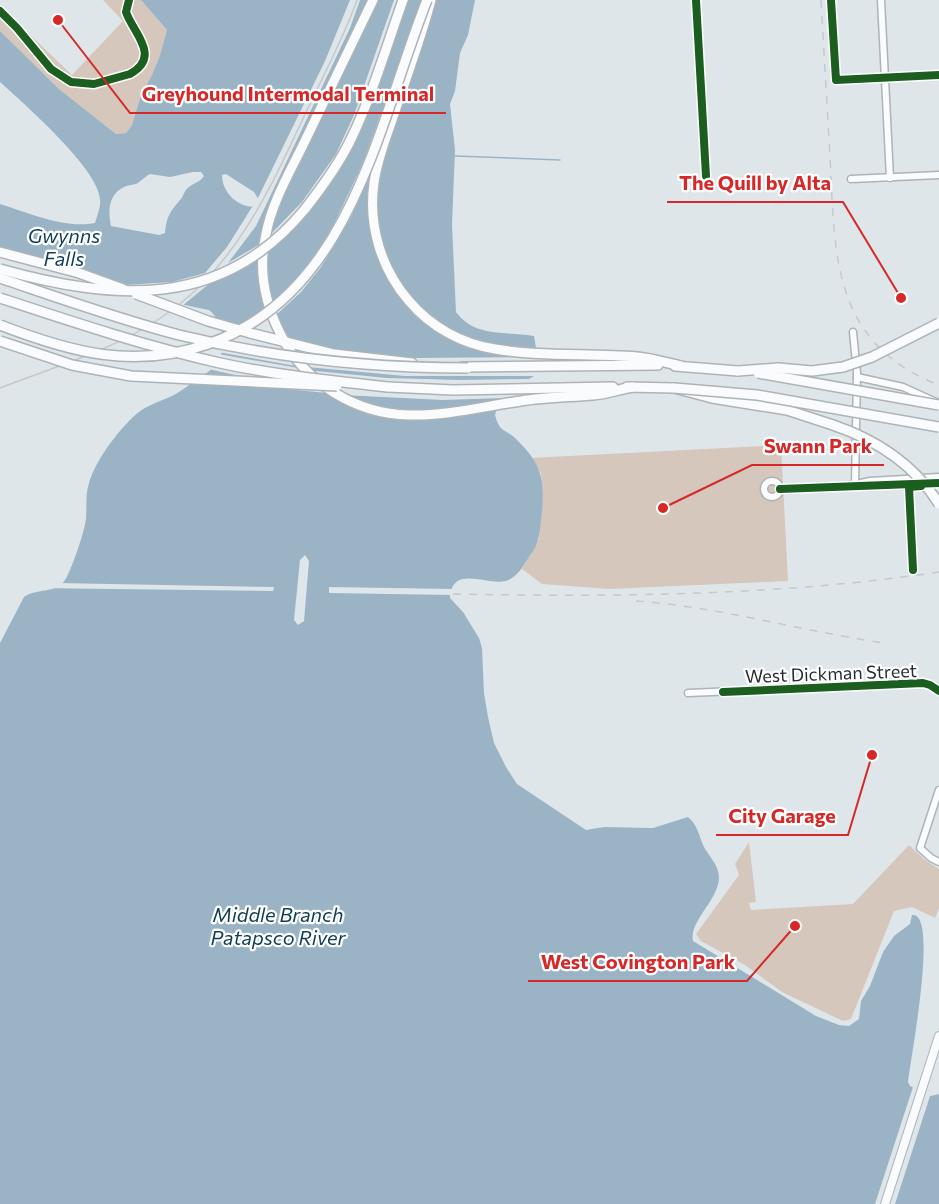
<svg xmlns="http://www.w3.org/2000/svg" width="939" height="1204" font-family="Commissioner,sans-serif">
	<rect width="100%" height="100%" fill="#dfe6ea"/>
	<!-- green -->
	<g fill="#d5c7bc">
		<path d="M103,0H141L167,30L160,55L152,75L141,95L132,125L126,133L116,134L59,89L0,31V6L72,75L123,21Z"/>
		<path d="M781,445L788,581L610,589L542,584L522,569L539,539L543,498L541,473L530,458Z"/>
		<path d="M749,842L756,902L749,903L751,910L853,904L909,845L925,860L939,869V908L935,918L912,907L894,911L851,1019L843,1021L782,992L745,965L701,941L696,934L739,875L735,864Z"/>
	</g>
	<!-- water -->
	<path fill="#9ab4c6" fill-rule="evenodd" d="M141,0H475L468,35L460,53L455,91L450,104L455,150L452,225L456,312C475,338 506,331 534,336L538,360L534,376L501,396L495,415C500,433 504,428 515,438C541,463 545,477 542,512C540,525 541,539 533,551C525,562 520,576 506,581C487,586 452,564 450,598L463,612L479,638L482,648L484,693L488,717L494,743L506,767L517,784L586,830L604,827L653,828L688,817C697,824 699,835 703,845C708,856 719,864 719,878C718,901 689,921 693,941L816,1016L839,1025L849,1026L859,1019L861,1001L870,986L883,952L894,936L910,924L912,915C939,911 911,1056 908,1082L910,1086L931,1096L939,1094V1204H0V643L24,597C36,588 56,594 65,580C72,569 84,533 86,519C87,507 85,495 89,483C96,460 115,435 132,418C142,407 158,402 172,396C180,392 187,386 195,381C213,369 224,362 223,338C222,328 217,316 209,310L125,293L0,254V204C29,213 65,229 95,223C97,216 101,207 100,200C100,170 23,103 0,82V31L59,89L116,134L126,133L132,125L141,95L152,75L160,55L167,30ZM193,172H201L204,176C199,183 195,182 189,187C185,189 184,195 181,199C171,210 166,217 165,233L159,235L111,226C108,211 108,195 124,187C128,185 134,185 138,183C142,180 146,176 150,174L170,177ZM226,174L254,192L262,205C243,212 222,195 222,175Z"/>
	<!-- pier -->
	<g fill="#dfe6ea">
		<path d="M350,0H360L350,28L322,87L256,226L228,263L260,244L270,205L369,0H377L280,199L268,237L302,202L336,154L354,115L394,0H408L364,120L343,163L326,190L307,214L286,237L266,253V277L271,303L303,273L319,250L335,222L363,163L422,0H437L379,173L376,214L382,245L400,284L422,310L439,323L459,334L488,344L539,348L540,356L495,352L465,344L432,326L407,304L389,278L374,239L369,206L373,169L350,219L321,267L301,292L275,316L285,338L342,350L415,358L541,357L537,376H405L307,367L310,370L316,371L387,378L459,380L535,379L503,398L443,400L343,395L372,407L402,412H431L503,400L501,407L437,418L406,419L367,412L347,404L327,393L246,385L186,383L197,376L244,377L208,369L212,366L218,354L298,368L296,366L218,352L219,332L224,333L229,330L216,326L212,317L239,325L265,309L259,279L258,259L229,275L210,283L182,306L124,296L76,280L98,282L0,255V248L79,269L125,285L172,282L205,273L227,247L254,204L258,203L257,200L325,61Z"/>
		<path d="M305,555L309,561L304,621L298,625L294,620L300,560Z"/>
		<path d="M57,583L274,587L273,591L33,588L50,586Z"/>
		<path d="M329,587L453,589V595L329,593Z"/>
		<path d="M914,1084L931,1093L895,1204H875Z"/>
	</g>
	<g fill="none" stroke-linecap="round" stroke-linejoin="round">
		<!-- stream -->
		<path stroke="#9ab4c6" stroke-width="1.5" d="M455,156L560,160"/>
		<!-- minor casing -->
		<g stroke="#adb3b6" stroke-width="9">
			<g id="minor">
				<path d="M696,0L706,176"/>
				<path d="M831,0L836,80L939,75"/>
				<path d="M881,0L890,178"/>
				<path d="M851,179L939,175"/>
				<path d="M853,332L857,373L855,485"/>
				<path d="M857,377L903,387L936,402"/>
				<circle cx="772" cy="489" r="8"/>
				<path d="M861,483L870,481L939,477"/>
				<path d="M780,489L939,483"/>
				<path d="M688,693L923,683L930,685L939,691"/>
				<path d="M939,790L920,848L931,858L939,862"/>
			</g>
		</g>
		<!-- major casing -->
		<g stroke="#adb3b6" stroke-width="10">
			<path id="major" d="M885,1204L939,1036"/>
		</g>
		<!-- highway casing -->
		<g stroke="#adb3b6" stroke-width="12">
			<g id="highway">
				<path d="M373,0C350,48 327,95 304,143C290,172 272,202 266,234C258,269 265,304 281,335C305,383 356,414 409,415C446,416 485,406 521,401C545,397 569,397 593,395C607,394 620,389 633,387"/>
				<path d="M431,0C421,39 406,78 393,117C386,138 377,160 374,183C368,225 381,269 409,301C431,327 462,344 495,349C542,357 590,353 637,357C651,358 667,363 681,366"/>
				<path d="M250,333L334,354L412,363"/>
				<path d="M675,366L738,371"/>
				<path d="M462,367L658,365"/>
				<path d="M388,387L453,390L613,387"/>
				<path d="M627,387L674,388L712,398L787,410L833,425"/>
			</g>
		</g>
		<!-- minor -->
		<use href="#minor" stroke="#fafbfc" stroke-width="6"/>
		<!-- major -->
		<use href="#major" stroke="#fafbfc" stroke-width="8"/>
		<!-- highway -->
		<use href="#highway" stroke="#fafbfc" stroke-width="9"/>
		<!-- tram -->
		<path stroke="#c6c8c9" stroke-width="1.5" d="M0,388C54,367 114,350 162,317C236,268 272,185 308,108C325,72 344,37 357,0"/>
		<!-- rail -->
		<g stroke="#c6c8c9" stroke-width="1.5" stroke-dasharray="8 8" stroke-linecap="butt">
			<path d="M821,0C824,52 827,104 830,156C835,255 831,343 939,385"/>
			<path d="M453,594C615,597 779,596 939,572"/>
			<path d="M636,601C720,607 801,631 884,643"/>
		</g>
		<!-- highway-bridge casing -->
		<g stroke="#adb3b6" stroke-width="12" stroke-linecap="butt">
			<g id="highway-bridge">
				<path d="M0,252L79,273L123,289"/>
				<path d="M0,269C115,301 222,310 305,209C323,186 340,163 352,137C373,93 387,45 403,0"/>
				<path d="M0,278C59,298 118,319 179,335C274,358 370,368 468,368"/>
				<path d="M136,294L208,321L250,333"/>
				<path d="M0,298C73,322 145,346 220,363C275,375 332,381 388,387"/>
				<path d="M0,325C70,352 134,370 208,344C351,295 378,124 427,0"/>
				<path d="M0,341L72,365L131,376L337,386"/>
				<path d="M738,371L778,368L812,371L843,367L872,357L939,323"/>
				<path d="M758,373L939,405"/>
				<path d="M674,388L757,395L939,427"/>
				<path d="M833,425C877,440 914,464 939,504"/>
			</g>
		</g>
		<!-- highway-bridge -->
		<use href="#highway-bridge" stroke="#fafbfc" stroke-width="9"/>
		<!-- cycleway casing -->
		<g stroke="#fff" stroke-width="11">
			<g id="cycleway">
				<path d="M696,0L706,176"/>
				<path d="M831,0L836,80L939,75"/>
				<path d="M0,11L17,28L51,69L71,82L94,84L130,74C162,56 133,33 126,12L129,0"/>
				<path d="M780,489L939,483"/>
				<path d="M913,570L909,487L921,486"/>
				<path d="M723,692L923,683L930,685L939,691"/>
			</g>
		</g>
		<!-- cycleway -->
		<use href="#cycleway" stroke="#1b5e20" stroke-width="8"/>
	</g>
	<g text-anchor="middle" dominant-baseline="central" stroke-width="4.5" stroke-linejoin="round" paint-order="stroke">
		<!-- street labels -->
		<g font-size="18" fill="#282d31" stroke="#fff">
			<text transform="translate(831 673) rotate(-2)">West Dickman Street</text>
		</g>
		<!-- water labels -->
		<g font-size="20" font-style="italic" fill="#0f3d56" stroke="#fff">
			<text x="64" y="235">Gwynns<tspan x="64" dy="23">Falls</tspan></text>
			<text x="278" y="914">Middle Branch<tspan x="278" dy="23">Patapsco River</tspan></text>
		</g>
	</g>
	<!-- callouts -->
	<path fill="none" stroke="#d62828" stroke-width="2" d="M58 20L130 113H446M901 298L843 202H667M663 508L752 465H884M872 755L848 835H716M795 926L747 981H528"/>
	<g fill="#d62828" stroke="#fff" stroke-width="2">
		<circle cx="58" cy="20" r="6"/>
		<circle cx="901" cy="298" r="6"/>
		<circle cx="663" cy="508" r="6"/>
		<circle cx="872" cy="755" r="6"/>
		<circle cx="795" cy="926" r="6"/>
	</g>
	<g font-size="20" text-anchor="middle" font-weight="bold" fill="#d62828" stroke="#fff" stroke-width="4.5" stroke-linejoin="round" paint-order="stroke">
		<text x="288" y="101">Greyhound Intermodal Terminal</text>
		<text x="755" y="190">The Quill by Alta</text>
		<text x="818" y="453">Swann Park</text>
		<text x="782" y="823">City Garage</text>
		<text x="638" y="969">West Covington Park</text>
	</g>
</svg>
